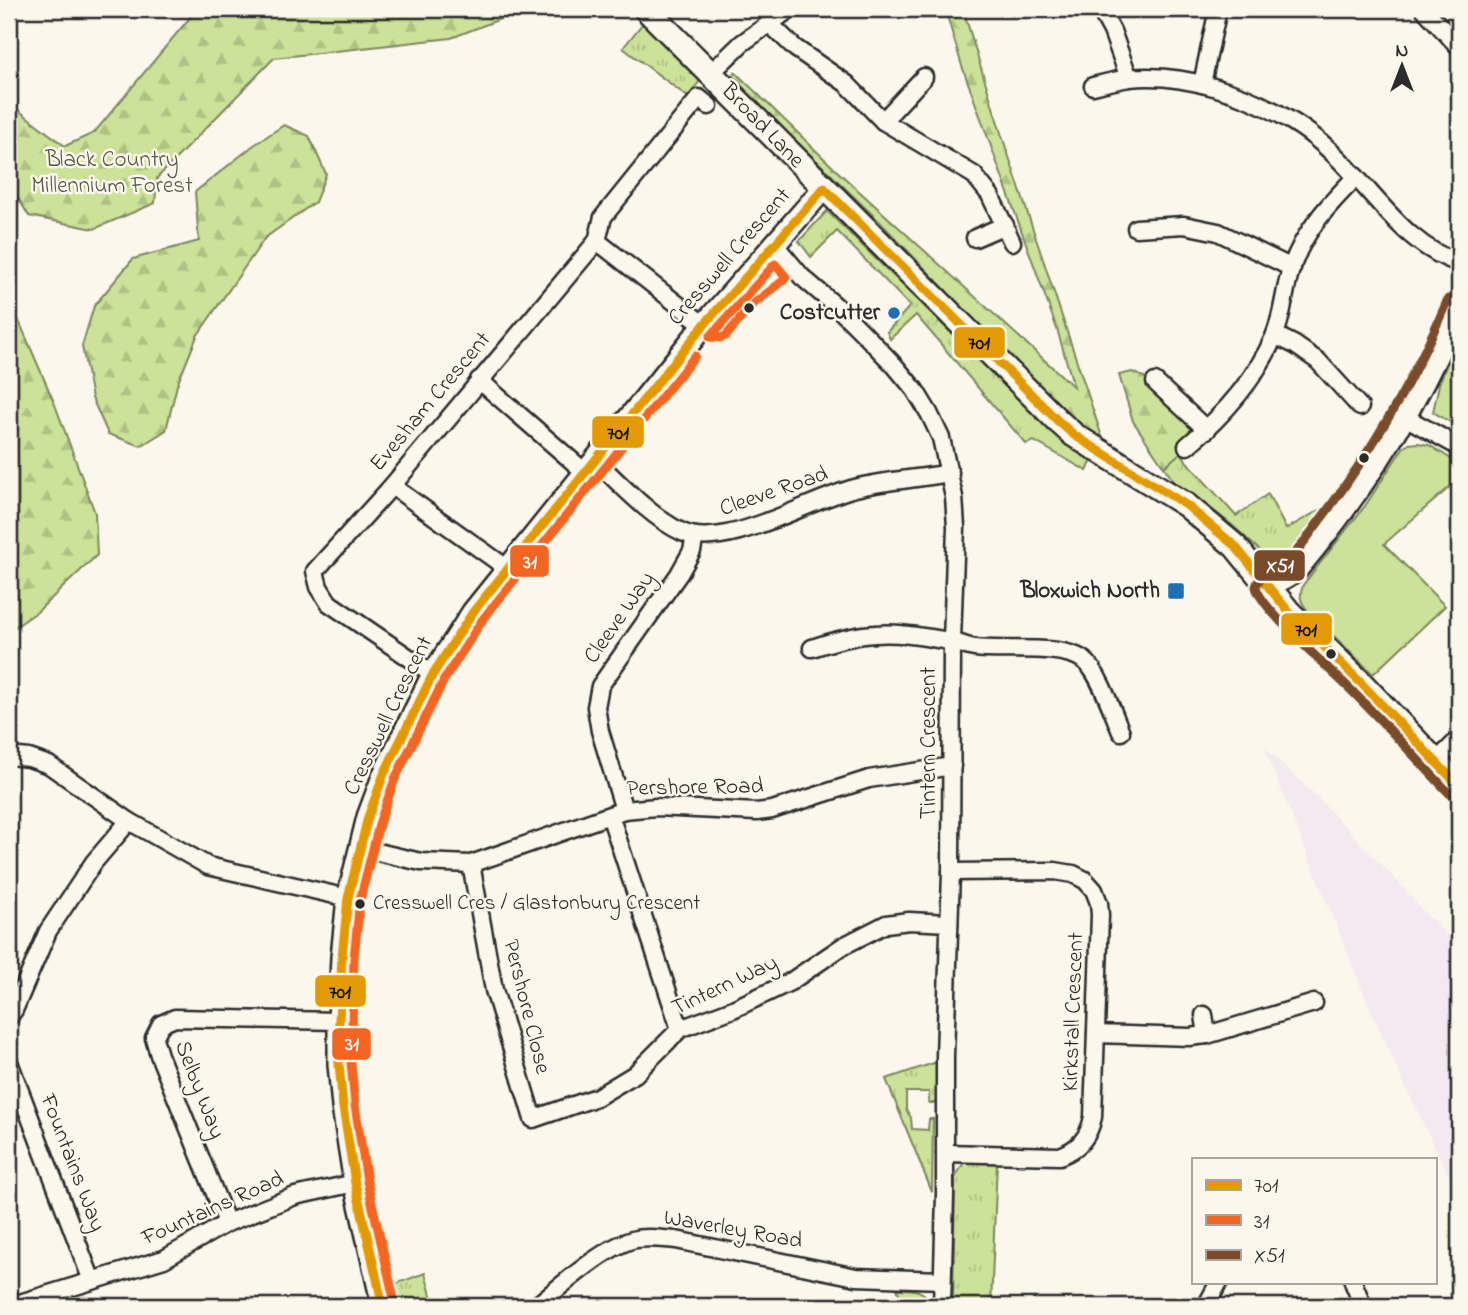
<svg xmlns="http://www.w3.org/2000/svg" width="1468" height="1315" font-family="'Indie Flower',sans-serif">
	<defs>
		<pattern id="grass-tufts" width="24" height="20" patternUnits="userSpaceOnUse" patternTransform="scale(1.75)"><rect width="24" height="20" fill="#cbe298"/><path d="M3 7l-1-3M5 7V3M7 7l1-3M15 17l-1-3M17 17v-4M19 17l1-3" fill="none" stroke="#aec283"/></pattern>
		<pattern id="forest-firs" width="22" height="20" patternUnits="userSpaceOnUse" patternTransform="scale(1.75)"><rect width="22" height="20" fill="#cbe298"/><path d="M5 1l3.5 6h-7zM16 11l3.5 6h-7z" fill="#aec283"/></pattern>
	</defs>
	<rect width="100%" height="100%" fill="#fbf7ec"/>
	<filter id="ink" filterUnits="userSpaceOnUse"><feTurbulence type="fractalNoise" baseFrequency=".0143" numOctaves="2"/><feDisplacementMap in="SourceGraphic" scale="14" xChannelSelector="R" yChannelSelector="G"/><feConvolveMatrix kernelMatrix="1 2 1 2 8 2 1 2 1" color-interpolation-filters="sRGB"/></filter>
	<g filter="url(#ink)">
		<!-- built -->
		<path fill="#f3e9ef" d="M1264,747L1312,792L1402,886L1422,910L1459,947V1196L1407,1090L1367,1001Z"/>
		<!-- grass -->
		<g fill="url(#grass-tufts)" stroke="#7b8662" stroke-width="2">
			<path d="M643,23L699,74V82L688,97L623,48Z"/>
			<path d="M827,211L1048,428L1093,458L1087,471L1034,441L1026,444L916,315L890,339L887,332L910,306L837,231L811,257L799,241Z"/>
			<path d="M1181,452L1187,462L1236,516L1268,494L1286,529L1321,509L1286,556L1269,559L1232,525L1204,503L1177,486L1164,467Z"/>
			<path d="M937,1062V1103H929V1092H906V1109L911,1118L912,1129L928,1130L929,1119H933L932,1192L886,1079Z"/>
			<path d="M964,1162H997L991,1306H953L955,1178Z"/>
			<path d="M425,1273L434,1306H401L395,1284Z"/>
			<path d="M897,1289C913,1289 926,1288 930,1306H904Z"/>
		</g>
		<!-- forest -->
		<g fill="url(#forest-firs)" stroke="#7b8662" stroke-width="2">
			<path d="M197,9H526L451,38L274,58L157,178L155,203L94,229L29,216L9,183V103L65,146L94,133Z"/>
			<path d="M945,9H963L1001,133L1105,446L1079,428L878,220L733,80L735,72L837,171L1074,387L1057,329L962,66Z"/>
			<path d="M284,125L309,136L326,174L315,202L265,238L197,336L177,385L166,430L141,446L108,434L92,398L82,346L94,306L133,259L199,241L195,192L254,145Z"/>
			<path d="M9,298L54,402L95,513L97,555L37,612L9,631Z"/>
			<path d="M1132,372L1155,382L1207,430L1164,467L1133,421L1119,375Z"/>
		</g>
		<!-- park -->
		<g fill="#cbe298" stroke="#7b8662" stroke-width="2">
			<path d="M1459,334V427L1433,412L1439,384Z"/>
			<path d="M1418,443L1429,445L1459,464V479L1384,544L1445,606L1373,674L1307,610C1300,600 1299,598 1303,585L1365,506L1403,448L1409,444Z"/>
		</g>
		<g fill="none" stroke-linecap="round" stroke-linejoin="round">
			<!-- minor casing -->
			<g stroke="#2b2b2b" stroke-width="21">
				<g id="minor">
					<path d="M1100,9L1112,31L1129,78"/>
					<path d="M1424,9L1459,47"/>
					<path d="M770,24L795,48L847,84L883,121L974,175L990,195L1012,242"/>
					<path d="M711,73L742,43L790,9"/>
					<path d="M1202,84L1218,9"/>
					<path d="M1093,86C1105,83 1117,80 1129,78C1183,72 1248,94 1293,122C1316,136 1336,155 1354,175C1386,209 1413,248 1459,263"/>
					<path d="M883,121L924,77"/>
					<path d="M1136,228L1184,225L1218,232L1292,268"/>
					<path d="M975,238L1005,225"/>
					<path d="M597,241L603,217L699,98L709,106"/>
					<path d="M775,245L802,277L837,307L869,339L895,366L915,390L929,413L941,438L954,497L956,527L952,641L951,872L945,1056V1195L942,1306"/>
					<path d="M1275,335L1295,345L1318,361L1360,407"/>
					<path d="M479,380L586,473"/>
					<path d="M1155,382L1207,430"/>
					<path d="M1405,417L1459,447"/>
					<path d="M1187,446C1223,416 1255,380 1274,337C1283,316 1284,291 1291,269C1303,232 1329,204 1356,177"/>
					<path d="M596,461C619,483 653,519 682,532C724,552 811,499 855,488C886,480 918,479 950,473"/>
					<path d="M392,486L508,569"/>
					<path d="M812,648C833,641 853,635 875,634C899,632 925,637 949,641C958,642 966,647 975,648C1003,652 1063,643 1085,661C1099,672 1113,713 1121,732"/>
					<path d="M433,674L329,603L319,587L315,571L392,486L597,241L704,325"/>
					<path d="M9,756L29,758L49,765L129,821L208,866L348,898"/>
					<path d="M1437,761L1459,739"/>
					<path d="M624,810L600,731L596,707L600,686L679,574L692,551L695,536"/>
					<path d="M610,815L680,1029"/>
					<path d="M360,848L421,862L471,864L624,810L656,807L757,812L772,810L869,779L952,766"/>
					<path d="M471,864L494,990L533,1119L597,1097L635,1074L680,1029L733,1009L790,982L843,946L886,924L909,921L949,923"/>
					<path d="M1204,1015L1207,1035"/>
					<path d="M9,1017L14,1010L48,931L94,862L129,821"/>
					<path d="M1096,1034L1190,1037L1207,1035L1314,1003"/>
					<path d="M9,1062L92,1281"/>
					<path d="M945,1153L1060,1156C1079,1149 1089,1137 1093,1117L1100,915L1099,903L1094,890L1085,880L1073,874L1055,871L951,872"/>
					<path d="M227,1223L159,1055L154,1038L161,1024L175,1018L339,1021"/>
					<path d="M1353,1282L1363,1306"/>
					<path d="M10,1306L164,1259L227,1223L295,1196L355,1183"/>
					<path d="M536,1306C560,1287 603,1248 632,1240C646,1236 661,1239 676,1240L856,1277L942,1280"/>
					<path d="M1206,1306L1219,1282"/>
				</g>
			</g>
			<!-- tertiary casing -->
			<g stroke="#2b2b2b" stroke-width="26">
				<g id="tertiary">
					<path d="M1268,587L1287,576L1298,568C1364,489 1421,401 1459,304"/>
					<path d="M383,1306L355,1183L343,1107L339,1064V1021L342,957L348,898L368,817L384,774L433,674L473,612L704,325L824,188"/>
				</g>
			</g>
			<!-- secondary casing -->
			<g stroke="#2b2b2b" stroke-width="28">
				<path id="secondary" d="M646,9L1058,421L1074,435L1186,505L1235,546L1289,612L1361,683L1459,786"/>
			</g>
			<!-- minor -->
			<use href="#minor" stroke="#fbf7ec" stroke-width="16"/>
			<!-- tertiary -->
			<use href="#tertiary" stroke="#fbf7ec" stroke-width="21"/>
			<!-- secondary -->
			<use href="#secondary" stroke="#fbf7ec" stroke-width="23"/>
			<!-- bus-1 casing -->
			<g stroke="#fbf7ec" stroke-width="14">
				<g id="bus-1">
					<path d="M824,188L1058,421L1074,435L1186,505L1235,546L1289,612L1361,683L1459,786"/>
					<path d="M383,1306L355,1183L343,1107L339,1064V1021L342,957L348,898L368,817L384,774L433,674L473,612L704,325L824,188"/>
				</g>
			</g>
			<!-- bus-2 casing -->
			<g stroke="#fbf7ec" stroke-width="14">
				<g id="bus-2">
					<path d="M775,264L786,277L783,281L752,305L726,336L720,338L710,337Z"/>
					<path d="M395,1303L367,1181L355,1105L351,1063L354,958L360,900L380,821L395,779L444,680L483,619L695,356"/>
				</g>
			</g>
			<!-- bus-3 casing -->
			<g stroke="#fbf7ec" stroke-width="14">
				<path id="bus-3" d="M1448,299C1414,380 1371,453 1318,523C1309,535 1299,551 1287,561C1277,569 1259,573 1256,587C1261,609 1331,670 1350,689C1384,723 1417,759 1450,794"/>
			</g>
			<!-- bus-1 -->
			<use href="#bus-1" stroke="#e39a04" stroke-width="9"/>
			<!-- bus-2 -->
			<use href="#bus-2" stroke="#f26522" stroke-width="9"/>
			<!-- bus-3 -->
			<use href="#bus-3" stroke="#7a4b2a" stroke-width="9"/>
		</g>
	</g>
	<!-- markers -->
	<g fill="#2b2b2b" stroke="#fbf7ec" stroke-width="2.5">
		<circle cx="749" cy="308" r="6"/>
		<circle cx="1364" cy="458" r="6"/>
		<circle cx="1331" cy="654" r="6"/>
		<circle cx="360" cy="904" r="6"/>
	</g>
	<g fill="#1f6fb2" stroke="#fbf7ec" stroke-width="2.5">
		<circle cx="894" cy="313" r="7"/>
		<rect x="1167" y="582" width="18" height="18" rx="3.5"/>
	</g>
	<g text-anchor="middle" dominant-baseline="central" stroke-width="5" stroke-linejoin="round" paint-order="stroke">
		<!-- bus labels -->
		<g font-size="21" fill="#2b2b2b" stroke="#fbf7ec" text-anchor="start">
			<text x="373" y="904">Cresswell Cres / Glastonbury Crescent</text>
		</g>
		<!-- street labels -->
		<g font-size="23" fill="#2b2b2b" stroke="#fbf7ec">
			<text transform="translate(762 126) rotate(46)">Broad Lane</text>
			<text transform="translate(730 257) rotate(-49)">Cresswell Crescent</text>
			<text transform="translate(431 402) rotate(-50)">Evesham Crescent</text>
			<text transform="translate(774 492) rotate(-19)">Cleeve Road</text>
			<text transform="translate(620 618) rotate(-55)">Cleeve Way</text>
			<text transform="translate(389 716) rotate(-64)">Cresswell Crescent</text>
			<text transform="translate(929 743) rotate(-90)">Tintern Crescent</text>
			<text transform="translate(695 788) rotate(-1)">Pershore Road</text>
			<text transform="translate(725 986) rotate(-25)">Tintern Way</text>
			<text transform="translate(526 1007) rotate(76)">Pershore Close</text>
			<text transform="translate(1074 1012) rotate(-88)">Kirkstall Crescent</text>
			<text transform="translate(199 1090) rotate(69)">Selby Way</text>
			<text transform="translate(72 1163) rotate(69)">Fountains Way</text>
			<text transform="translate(213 1209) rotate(-24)">Fountains Road</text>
			<text transform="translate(733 1230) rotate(10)">Waverley Road</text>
		</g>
		<!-- park labels -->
		<g font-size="23" fill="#535946" stroke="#fbf7ec">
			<text x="112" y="160">Black Country<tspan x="112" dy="26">Millennium Forest</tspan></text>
		</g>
		<!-- poi labels -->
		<g font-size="23" font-weight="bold" fill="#2b2b2b" stroke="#fbf7ec" text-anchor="end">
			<text x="880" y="313">Costcutter</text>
			<text x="1160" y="591">Bloxwich North</text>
		</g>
	</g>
	<g stroke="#fbf7ec" stroke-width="2.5">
		<rect x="953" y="326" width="53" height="33" rx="7" fill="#e39a04"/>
		<rect x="591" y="415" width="54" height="34" rx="7" fill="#e39a04"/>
		<rect x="509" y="544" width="41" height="34" rx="7" fill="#f26522"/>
		<rect x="1253" y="549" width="53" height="33" rx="7" fill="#7a4b2a"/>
		<rect x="1280" y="612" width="53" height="34" rx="7" fill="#e39a04"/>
		<rect x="314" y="974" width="53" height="34" rx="7" fill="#e39a04"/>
		<rect x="331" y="1027" width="41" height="34" rx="7" fill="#f26522"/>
	</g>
	<g font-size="19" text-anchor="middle" font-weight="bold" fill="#fff">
		<text x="530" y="568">31</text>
		<text x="1280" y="572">X51</text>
		<text x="352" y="1050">31</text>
	</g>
	<g font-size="19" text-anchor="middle" font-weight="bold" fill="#111">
		<text x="979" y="349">701</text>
		<text x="618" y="439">701</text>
		<text x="1306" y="636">701</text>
		<text x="340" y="998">701</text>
	</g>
	<!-- margin -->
	<rect width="1468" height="1315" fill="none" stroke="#fbf7ec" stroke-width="35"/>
	<rect x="18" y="18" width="1433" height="1280" fill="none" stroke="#2b2b2b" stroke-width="2.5" filter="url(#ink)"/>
	<!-- legend -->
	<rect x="1192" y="1158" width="245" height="126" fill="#fbf7ec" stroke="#a8a59f" stroke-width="2"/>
	<rect x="1206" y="1180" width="35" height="10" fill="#e39a04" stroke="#a8a59f" stroke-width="2"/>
	<text x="1254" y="1192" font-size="21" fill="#2b2b2b">701</text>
	<rect x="1206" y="1215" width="35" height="10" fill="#f26522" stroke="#a8a59f" stroke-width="2"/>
	<text x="1254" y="1228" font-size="21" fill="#2b2b2b">31</text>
	<rect x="1206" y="1250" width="35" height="10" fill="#7a4b2a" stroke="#a8a59f" stroke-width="2"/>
	<text x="1254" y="1262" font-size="21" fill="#2b2b2b">X51</text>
	<!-- north arrow -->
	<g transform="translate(1402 66)" stroke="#fbf7ec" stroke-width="5" paint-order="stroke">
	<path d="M0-5L12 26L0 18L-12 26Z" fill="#2b2b2b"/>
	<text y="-10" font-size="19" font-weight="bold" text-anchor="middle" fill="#2b2b2b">N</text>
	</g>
</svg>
